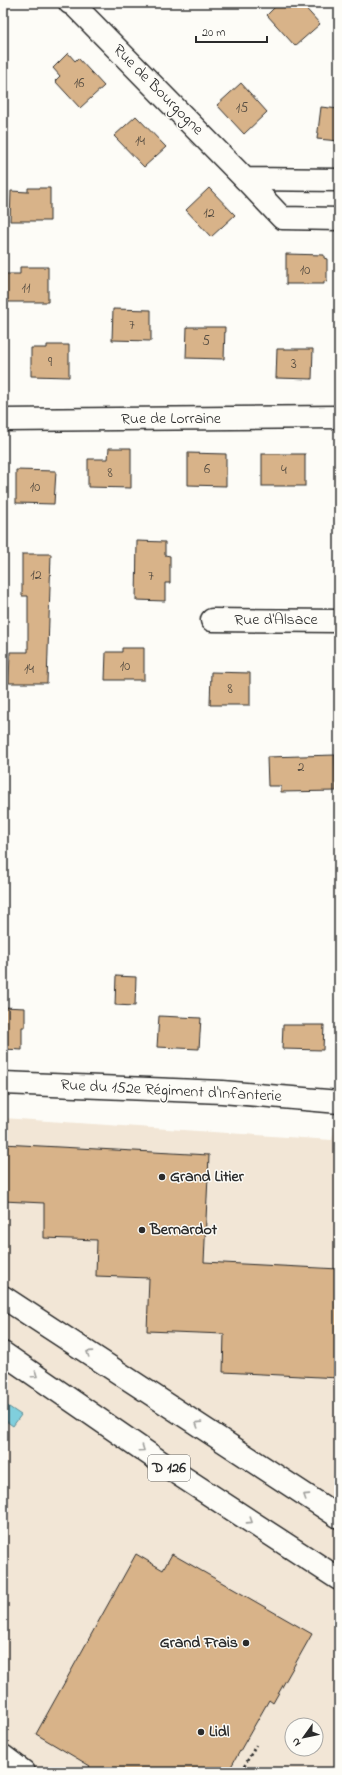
<svg xmlns="http://www.w3.org/2000/svg" width="342" height="1775" font-family="'Indie Flower',sans-serif">
	<rect width="100%" height="100%" fill="#fdfcf7"/>
	<filter id="ink" filterUnits="userSpaceOnUse"><feTurbulence type="fractalNoise" baseFrequency=".025" numOctaves="2"/><feDisplacementMap in="SourceGraphic" scale="8" xChannelSelector="R" yChannelSelector="G"/><feConvolveMatrix kernelMatrix="1 2 1 2 8 2 1 2 1" color-interpolation-filters="sRGB"/></filter>
	<g filter="url(#ink)">
		<!-- built -->
		<path fill="#f2e6d6" fill-rule="evenodd" d="M3,1118L332,1140L335,1126L339,1127V1772H3ZM292,1725H316V1749H292Z"/>
		<!-- water -->
		<path fill="#80cfdd" stroke="#5e8d96" d="M3,1403L21,1415L13,1426L3,1419Z"/>
		<!-- building -->
		<g fill="#d8b389" stroke="#2b2b2b">
			<path d="M279,3H301L320,24L295,46L267,15Z"/>
			<path d="M68,53L75,61L78,58L104,86L80,108L55,81L60,76L53,68Z"/>
			<path d="M241,83L267,112L244,134L217,105Z"/>
			<path d="M321,107L339,109V141L317,139Z"/>
			<path d="M136,116L166,147L144,167L114,136Z"/>
			<path d="M28,188H50V221H10L11,191L28,192Z"/>
			<path d="M209,188L235,215L211,237L186,210Z"/>
			<path d="M286,254L324,255V258L327,259V282L324,281V284H286Z"/>
			<path d="M20,267H48V302H3V274H20Z"/>
			<path d="M113,309L151,310V341L112,340Z"/>
			<path d="M187,327H225L224,359L186,358Z"/>
			<path d="M47,345H69V377L31,376V348H47Z"/>
			<path d="M277,349H313L312,379L276,378Z"/>
			<path d="M109,448H131V488L88,487V459H108Z"/>
			<path d="M188,453L226,454V486L188,485Z"/>
			<rect x="262" y="454" width="43" height="32"/>
			<path d="M16,470L56,471L54,504L16,503Z"/>
			<path d="M137,541L165,542V555L170,556V583H165V601L136,600Z"/>
			<path d="M22,554H51L47,683H9L10,652H28V596H22Z"/>
			<path d="M122,648H144V680H105L106,652H122Z"/>
			<path d="M211,672L250,673V705H210Z"/>
			<path d="M335,755L336,791L281,792V786H268L267,757Z"/>
			<path d="M116,976L136,977L135,1006L115,1005Z"/>
			<path d="M3,1007L25,1008V1027H22V1050L3,1049Z"/>
			<path d="M159,1016L201,1018L199,1049L157,1047Z"/>
			<path d="M283,1025H324L323,1050L282,1049Z"/>
			<path d="M3,1144L209,1155L204,1262L339,1269V1378L223,1372L224,1334L147,1331L149,1278L96,1276L97,1240L44,1238V1203L3,1201Z"/>
			<path d="M136,1554L163,1570L172,1554L312,1634L273,1703L269,1700L228,1772H86L90,1766L36,1734Z"/>
		</g>
		<g fill="none" stroke-linecap="round" stroke-linejoin="round">
			<!-- street casing -->
			<g stroke="#2b2b2b" stroke-width="25">
				<g id="street">
					<path d="M70,3L74,5L245,179L339,180"/>
					<path d="M245,179L282,218L339,219"/>
					<path d="M3,420L339,417"/>
					<path d="M212,620L339,621"/>
					<path d="M3,1083L222,1092L339,1102"/>
					<path d="M3,1756L24,1772"/>
				</g>
			</g>
			<!-- primary casing -->
			<g stroke="#2b2b2b" stroke-width="25">
				<g id="primary">
					<path d="M3,1297L339,1517"/>
					<path d="M3,1353L178,1474L339,1579"/>
				</g>
			</g>
			<!-- path -->
			<path stroke="#2b2b2b" stroke-width="2.5" stroke-dasharray="3 3" stroke-linecap="butt" d="M241,1772L256,1745"/>
			<!-- street -->
			<use href="#street" stroke="#fdfcf7" stroke-width="22"/>
			<!-- primary -->
			<use href="#primary" stroke="#fdfcf7" stroke-width="22"/>
		</g>
		<!-- one-way arrows -->
		<defs><path id="oneway-chevron" d="M-2-3.5L2.5 0L-2 3.5" fill="none" stroke-width="1.6" stroke-linecap="round" stroke-linejoin="round"/></defs>
		<g stroke="#9e9e9b">
			<use href="#oneway-chevron" transform="translate(89 1353) rotate(-147)"/>
			<use href="#oneway-chevron" transform="translate(35 1375) rotate(35)"/>
			<use href="#oneway-chevron" transform="translate(198 1424) rotate(-147)"/>
			<use href="#oneway-chevron" transform="translate(142 1449) rotate(35)"/>
			<use href="#oneway-chevron" transform="translate(306 1496) rotate(-147)"/>
			<use href="#oneway-chevron" transform="translate(250 1521) rotate(33)"/>
		</g>
	</g>
	<!-- markers -->
	<g fill="#2b2b2b" stroke="#fdfcf7" stroke-width="1.5">
		<circle cx="162" cy="1177" r="4"/>
		<circle cx="142" cy="1230" r="4"/>
		<circle cx="246" cy="1643" r="4"/>
		<circle cx="201" cy="1732" r="4"/>
	</g>
	<g text-anchor="middle" dominant-baseline="central" stroke-width="3" stroke-linejoin="round" paint-order="stroke">
		<!-- number labels -->
		<g font-size="14" fill="#564d42">
			<text x="79" y="83">16</text>
			<text x="242" y="108">15</text>
			<text x="140" y="141">14</text>
			<text x="209" y="213">12</text>
			<text x="305" y="270">10</text>
			<text x="26" y="288">11</text>
			<text x="132" y="325">7</text>
			<text x="206" y="341">5</text>
			<text x="50" y="362">9</text>
			<text x="294" y="364">3</text>
			<text x="207" y="469">6</text>
			<text x="284" y="470">4</text>
			<text x="110" y="473">8</text>
			<text x="35" y="487">10</text>
			<text x="36" y="575">12</text>
			<text x="151" y="576">7</text>
			<text x="125" y="666">10</text>
			<text x="29" y="669">14</text>
			<text x="230" y="689">8</text>
			<text x="301" y="767">2</text>
		</g>
		<!-- shield labels -->
		<rect fill="#fdfcf7" stroke="#6a6a68" stroke-width="1" x="148" y="1455" width="42" height="26" rx="3"/>
		<g font-size="15" font-weight="bold" fill="#2b2b2b">
			<text x="169" y="1468">D 126</text>
		</g>
		<!-- street labels -->
		<g font-size="16" fill="#2b2b2b" stroke="#fdfcf7">
			<text transform="translate(158 90) rotate(45)">Rue de Bourgogne</text>
			<text x="171" y="419">Rue de Lorraine</text>
			<text x="276" y="620">Rue d'Alsace</text>
			<text transform="translate(171 1091) rotate(3)">Rue du 152e Régiment d'Infanterie</text>
		</g>
		<!-- poi labels -->
		<g font-size="16" font-weight="bold" fill="#2b2b2b" stroke="#fdfcf7" text-anchor="start">
			<text x="170" y="1177">Grand Litier</text>
			<text x="150" y="1230">Bernardot</text>
			<text x="238" y="1643" text-anchor="end">Grand Frais</text>
			<text x="209" y="1732">Lidl</text>
		</g>
	</g>
	<!-- margin -->
	<rect width="342" height="1775" fill="none" stroke="#fdfcf7" stroke-width="16"/>
	<rect x="8" y="8" width="326" height="1759" fill="none" stroke="#2b2b2b" stroke-width="1.5" filter="url(#ink)"/>
	<!-- north arrow -->
	<g transform="translate(304 1737) rotate(237)"><circle r="19" fill="#fdfcf7" stroke="#a9a8a5"/>
	<path d="M0-3L7 15L0 10L-7 15Z" fill="#2b2b2b"/>
	<text y="-6" font-size="11" font-weight="bold" text-anchor="middle" fill="#2b2b2b">N</text>
	</g>
	<!-- scale -->
	<path d="M196 36v6h71v-6" fill="none" stroke="#2b2b2b" stroke-width="2"/>
	<text x="202" y="36" font-size="12" fill="#2b2b2b" stroke="#fdfcf7" stroke-width="3" paint-order="stroke">20 m</text>
</svg>
